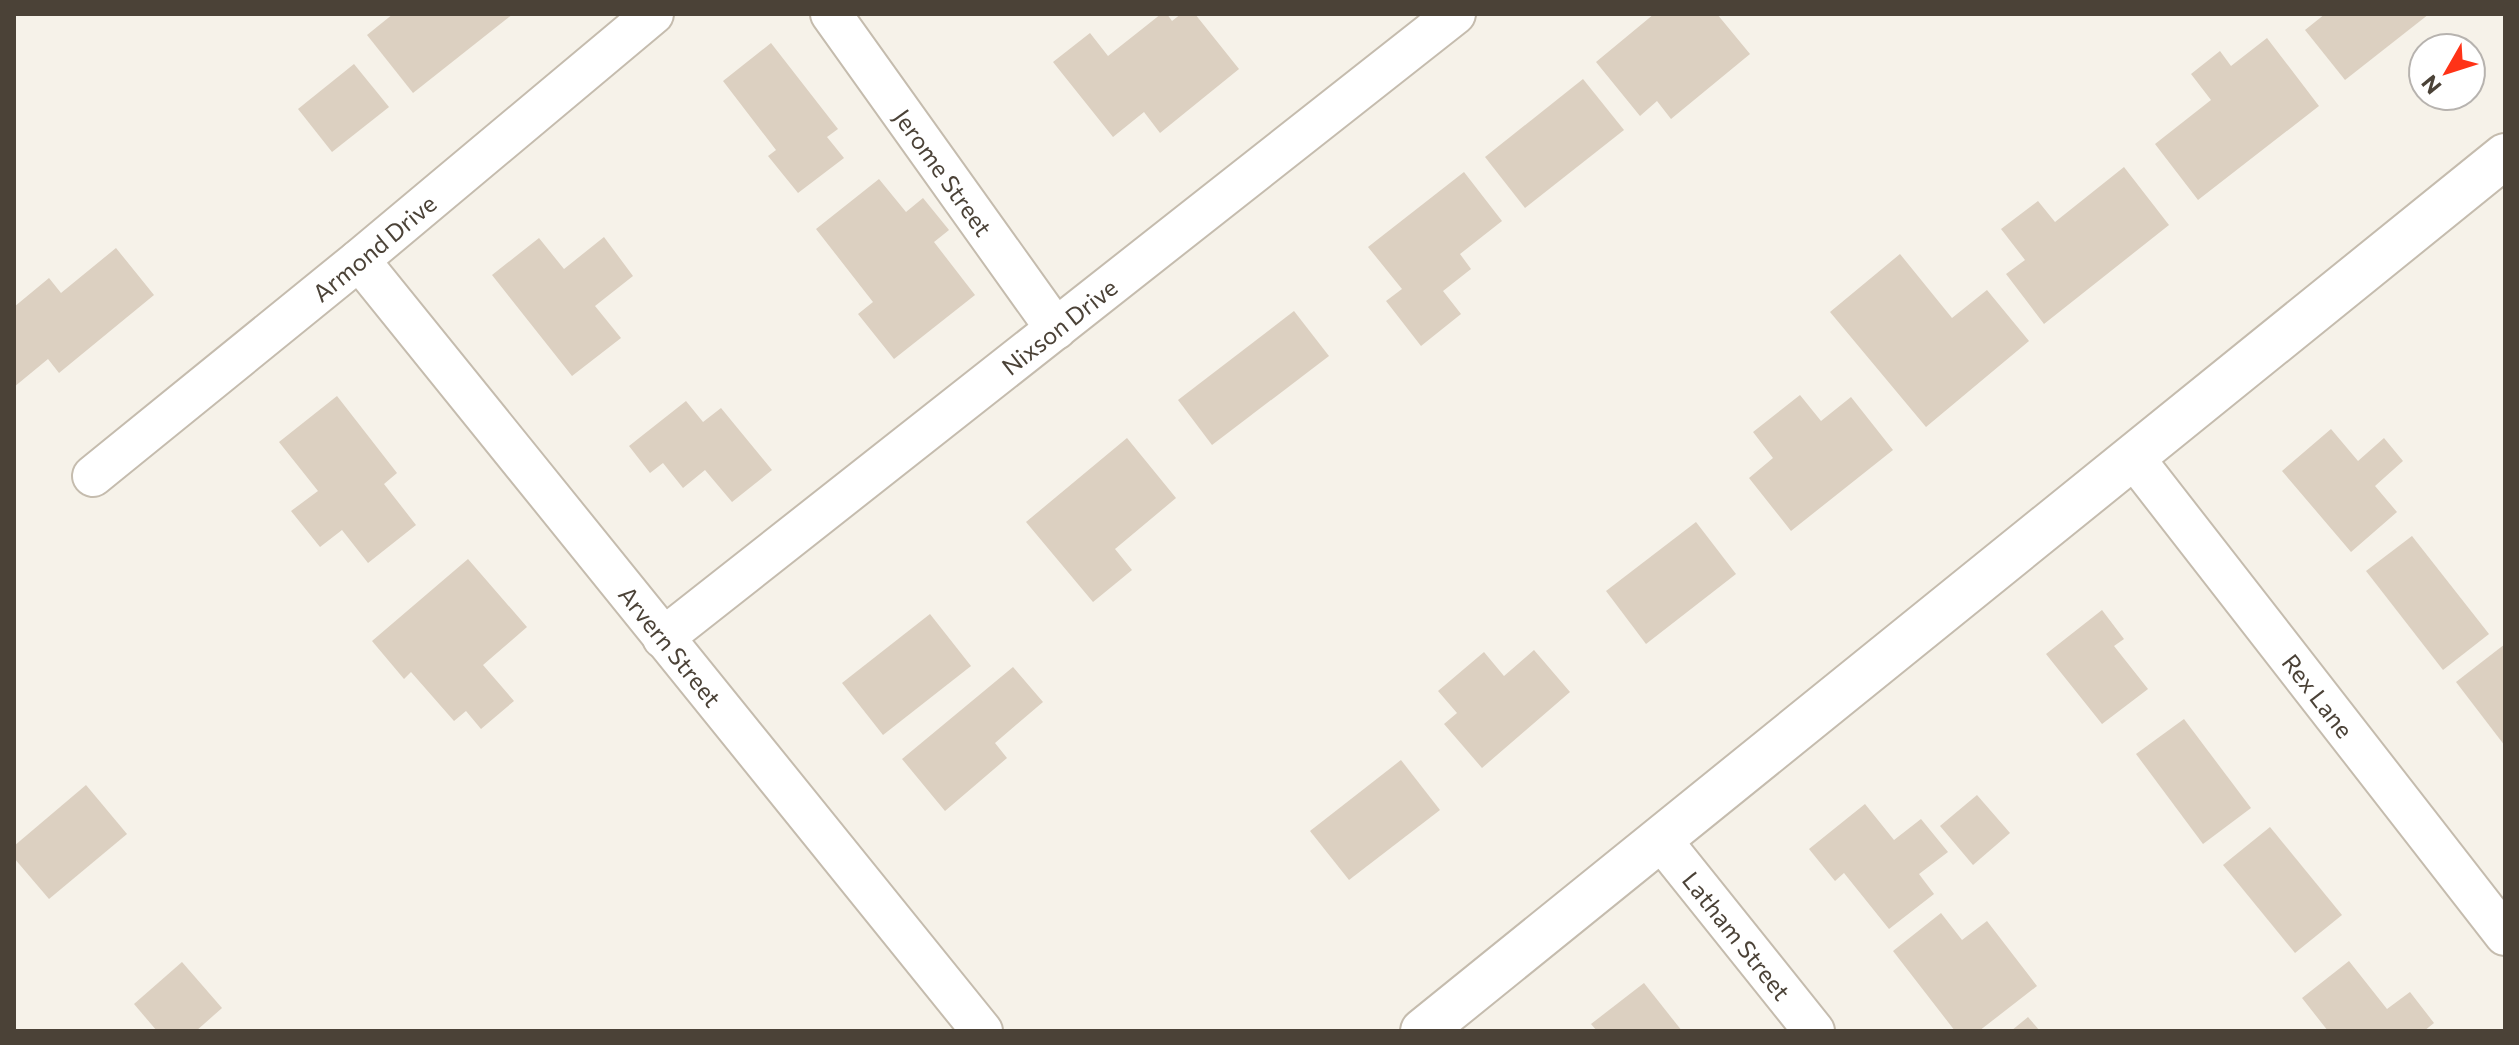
<svg xmlns="http://www.w3.org/2000/svg" width="2519" height="1045" font-family="Commissioner,sans-serif">
	<rect width="100%" height="100%" fill="#f6f2e9"/>
	<!-- building -->
	<g fill="#dcd0c1">
		<path d="M393,14H513L413,93L367,35Z"/>
		<path d="M1161,14H1167L1172,21L1181,14H1195L1239,69L1160,133L1144,112L1113,137L1053,62L1090,33L1108,56Z"/>
		<path d="M1654,14H1717L1750,54L1671,119L1657,101L1640,116L1596,62Z"/>
		<path d="M2325,14H2429L2345,80L2305,30Z"/>
		<path d="M2267,38L2319,106L2198,200L2155,144L2211,100L2191,74L2220,51L2231,66Z"/>
		<path d="M771,43L838,129L827,137L844,158L798,193L768,156L776,150L723,81Z"/>
		<path d="M354,64L389,107L332,152L298,109Z"/>
		<path d="M1583,79L1624,130L1525,208L1485,157Z"/>
		<path d="M2124,167L2169,225L2044,324L2006,274L2025,260L2001,229L2038,201L2055,222Z"/>
		<path d="M1464,172L1502,221L1460,254L1471,269L1443,291L1461,314L1421,346L1386,301L1402,289L1368,247Z"/>
		<path d="M879,179L906,212L923,198L949,230L934,242L975,295L894,359L858,314L873,302L816,229Z"/>
		<path d="M604,237L633,276L595,306L621,338L572,376L492,275L539,238L564,269Z"/>
		<path d="M116,248L154,295L59,373L48,359L14,387V307L49,278L61,293Z"/>
		<path d="M1900,254L1952,318L1987,290L2029,341L1926,427L1830,312Z"/>
		<path d="M1294,311L1329,356L1212,445L1178,400Z"/>
		<path d="M1800,395L1821,421L1851,397L1893,450L1791,531L1749,478L1773,458L1753,432Z"/>
		<path d="M337,396L397,473L384,484L416,525L368,563L342,530L320,547L291,511L318,491L279,442Z"/>
		<path d="M686,401L703,422L721,408L772,470L732,502L705,470L683,488L663,463L650,473L629,446Z"/>
		<path d="M2331,429L2358,461L2384,438L2403,461L2375,486L2397,512L2351,552L2282,471Z"/>
		<path d="M1127,438L1176,498L1115,549L1132,570L1093,602L1026,522Z"/>
		<path d="M1696,522L1736,574L1646,644L1606,591Z"/>
		<path d="M2412,536L2489,634L2443,670L2366,571Z"/>
		<path d="M468,559L527,627L483,665L514,701L481,729L466,711L454,721L411,672L404,679L372,641Z"/>
		<path d="M2102,610L2124,639L2114,646L2148,689L2102,724L2046,654Z"/>
		<path d="M930,614L971,666L883,735L842,683Z"/>
		<path d="M2505,644V746L2456,682Z"/>
		<path d="M1534,650L1570,692L1482,768L1444,724L1457,713L1438,691L1484,652L1504,676Z"/>
		<path d="M1013,667L1043,702L995,743L1007,758L945,811L902,759Z"/>
		<path d="M2184,719L2251,808L2203,844L2136,754Z"/>
		<path d="M1401,760L1440,810L1349,880L1310,831Z"/>
		<path d="M86,785L127,834L49,899L14,858V846Z"/>
		<path d="M1977,795L2010,833L1973,865L1940,826Z"/>
		<path d="M1865,804L1894,840L1921,819L1948,852L1919,874L1934,894L1889,929L1844,873L1835,881L1809,849Z"/>
		<path d="M2270,827L2342,915L2295,953L2223,865Z"/>
		<path d="M1941,913L1962,940L1987,921L2037,986L1979,1031H1955L1893,951Z"/>
		<path d="M2349,961L2387,1009L2410,992L2434,1023L2424,1031H2328L2302,998Z"/>
		<path d="M182,962L222,1008L196,1031H157L134,1004Z"/>
		<path d="M1644,983L1682,1031H1597L1591,1024Z"/>
		<path d="M2028,1017L2040,1031H2011Z"/>
	</g>
	<g fill="none" stroke-linecap="round" stroke-linejoin="round">
		<!-- minor casing -->
		<g stroke="#c5bcae" stroke-width="44">
			<g id="minor">
				<path id="s1" d="M831,14L1056,329"/>
				<path id="s2" d="M359,260L982,1031"/>
				<path id="s3" d="M2133,457L2505,935"/>
				<path id="s4" d="M93,476L359,260L653,14"/>
				<path id="s5" d="M663,638L1455,14"/>
				<path id="s6" d="M1661,840L1814,1031"/>
			</g>
		</g>
		<!-- tertiary casing -->
		<g stroke="#c5bcae" stroke-width="48">
			<path id="tertiary" d="M1423,1031L2505,156"/>
		</g>
		<!-- minor -->
		<use href="#minor" stroke="#fff" stroke-width="40"/>
		<!-- tertiary -->
		<use href="#tertiary" stroke="#fff" stroke-width="44"/>
	</g>
	<g text-anchor="middle" dominant-baseline="central" stroke-width="8" stroke-linejoin="round" paint-order="stroke">
		<!-- street labels -->
		<g font-size="24" fill="#4b4237" stroke="#fff">
			<text stroke="none"><textPath href="#s1" startOffset="194">Jerome Street</textPath></text>
			<text stroke="none"><textPath href="#s4" startOffset="362">Armond Drive</textPath></text>
			<text stroke="none"><textPath href="#s5" startOffset="504">Nixson Drive</textPath></text>
			<text stroke="none"><textPath href="#s2" startOffset="496">Arvern Street</textPath></text>
			<text stroke="none"><textPath href="#s3" startOffset="302">Rex Lane</textPath></text>
			<text stroke="none"><textPath href="#s6" startOffset="122">Latham Street</textPath></text>
		</g>
	</g>
	<!-- border -->
	<rect width="2519" height="1045" fill="none" stroke="#4b4237" stroke-width="32"/>
	<!-- north arrow -->
	<g transform="translate(2447 72) rotate(231)"><circle r="38" fill="#ffffff" stroke="#b7b3af" stroke-width="2"/>
	<path d="M0-6L14 30L0 20L-14 30Z" fill="#ff3317"/>
	<text y="-12" font-size="22" font-weight="bold" text-anchor="middle" fill="#4b4237">N</text>
	</g>
</svg>
